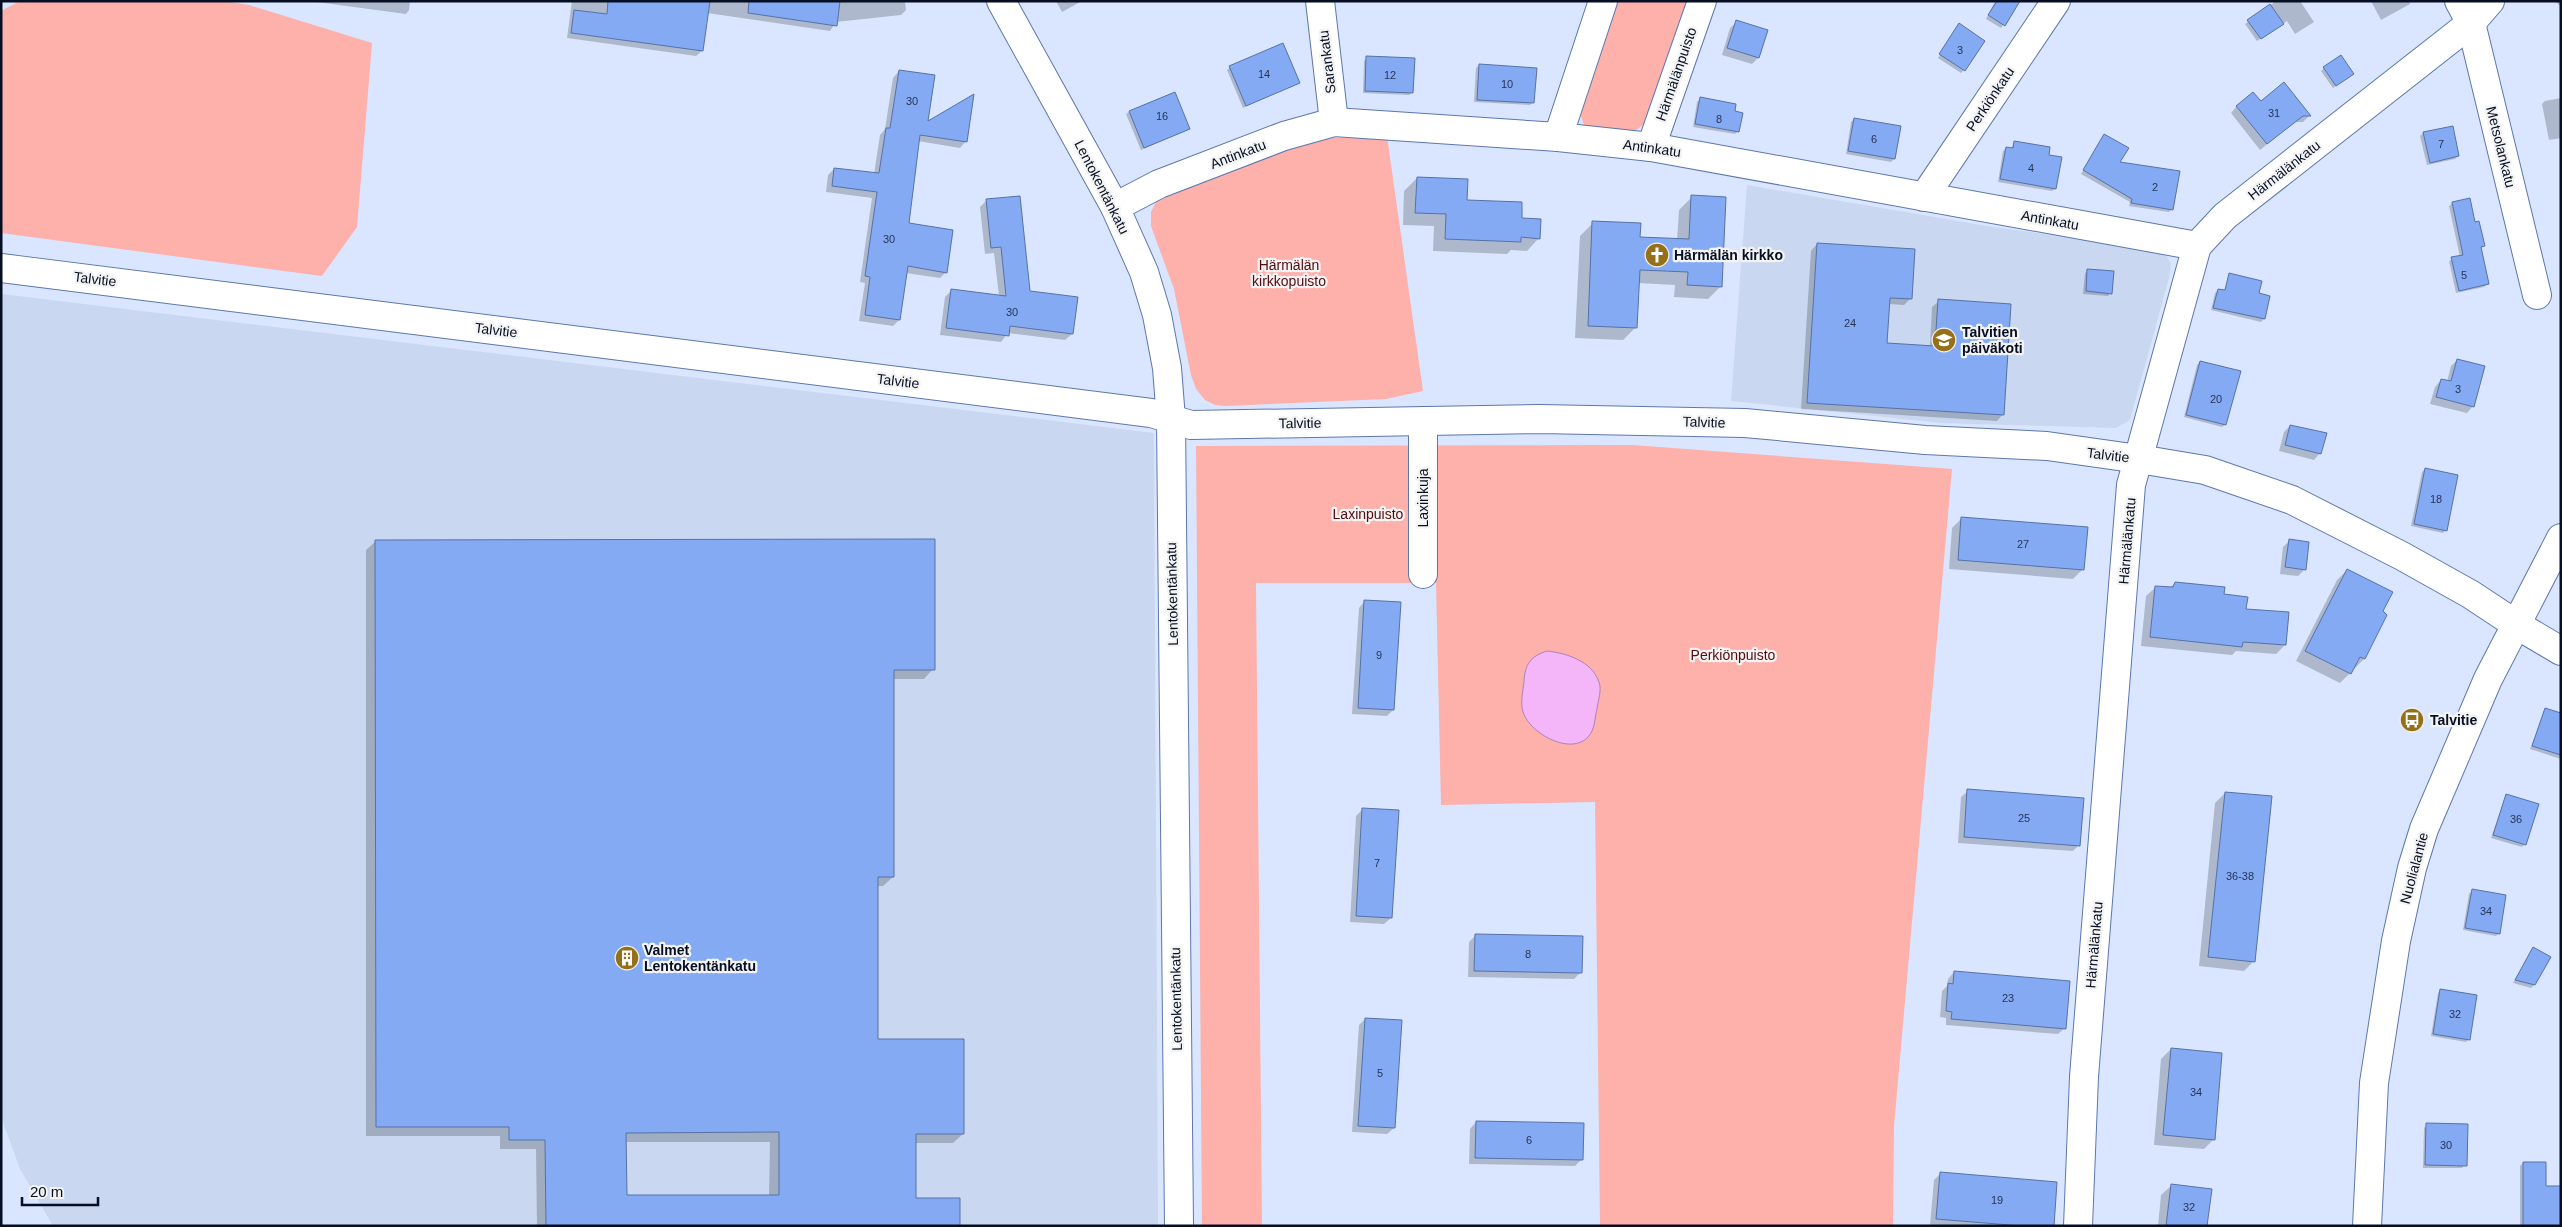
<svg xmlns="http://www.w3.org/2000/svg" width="2562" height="1227" font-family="Helvetica,sans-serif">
	<rect width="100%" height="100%" fill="#dae6ff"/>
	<!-- built -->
	<g fill="#c9d7f1">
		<path d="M1747,185L1993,227L2155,249L2166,255L2171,264L2169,278L2130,420L2116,428L1942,423L1731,401Z"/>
		<path d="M1,294L1154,433L1158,1226H53L20,1169L1,1117Z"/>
	</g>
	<!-- green -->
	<g fill="#feb0aa">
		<path d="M20,1H223L249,5L372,43L357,227L322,276L1,233V11Z"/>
		<path d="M1613,1H1689L1649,120L1635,131L1585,128L1577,104Z"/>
		<path d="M1387,136L1423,391L1386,399L1225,406L1215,405L1205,400L1196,389L1191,375L1174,289L1151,226V212L1157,200L1279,148L1332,138Z"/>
		<path d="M1633,445L1952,469L1894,1126L1893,1226H1600L1595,802L1441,805L1436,583H1256L1262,1226H1202L1196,446Z"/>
	</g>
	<!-- water -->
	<path fill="#f4b5f9" stroke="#ac83b8" d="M1547,651C1566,653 1592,661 1599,682C1602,690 1598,701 1597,709C1595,716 1595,725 1592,731C1578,760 1530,735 1523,712C1520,703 1523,691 1524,681C1525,664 1531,656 1547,651Z"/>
	<!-- shadow -->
	<g fill="#0003" fill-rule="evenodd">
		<path d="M309,1H410L409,10L406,14Z"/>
		<path d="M572,1H905L906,10L901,15L836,22L830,31L707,13L702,51L696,56L567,38Z"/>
		<path d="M1056,1H1082L1062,12Z"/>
		<path d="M1995,1H2019L2001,28L1986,19Z"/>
		<path d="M2276,1H2300L2314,22L2295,34L2287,21L2257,41L2245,24Z"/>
		<path d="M2371,1H2409L2410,4L2381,20Z"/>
		<path d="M2555,1H2561V7Z"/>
		<path d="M1737,22L1758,58L1752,64L1722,55L1730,28Z"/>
		<path d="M1958,26L1964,70L1961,73L1938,58Z"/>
		<path d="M1367,58L1412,92L1409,95L1363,93L1364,61Z"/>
		<path d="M1479,65L1533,102L1530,105L1474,102L1476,68Z"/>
		<path d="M1230,67L1298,82L1243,108L1227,70Z"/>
		<path d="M2324,68L2349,77L2333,88L2321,71Z"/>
		<path d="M899,71L926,124L966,141L960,148L918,141L907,224L946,272L940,278L906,273L899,320L893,326L859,321L865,283L860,282L872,198L826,192L828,175L834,169L874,174L880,135L885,129L893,78Z"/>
		<path d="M2561,98V138L2549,140L2542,104L2545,101Z"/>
		<path d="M1700,99L1738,131L1735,134L1693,127L1697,102Z"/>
		<path d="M2260,103L2309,116L2303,122H2295L2260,150L2231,113L2237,106Z"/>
		<path d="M1129,112L1189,129L1141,150L1126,114Z"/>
		<path d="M1854,119L1894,159L1891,162L1846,154L1851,122Z"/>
		<path d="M2423,133L2458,156L2455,159L2427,165L2420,136Z"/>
		<path d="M2104,135L2118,163L2172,209L2169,212L2129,206L2130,202L2081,174Z"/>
		<path d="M2014,142L2047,156L2055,189L2052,191L1998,182L2003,151L2006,148L2011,149Z"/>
		<path d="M1417,178L1466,201L1539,238L1527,251L1511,250L1507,254L1433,251L1434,226L1403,225L1404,191Z"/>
		<path d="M1692,197L1721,286L1708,299L1674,297L1675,285L1638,283L1636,327L1623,340L1575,338L1580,236L1593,223L1639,238L1677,240L1679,210Z"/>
		<path d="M987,200L1029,292L1072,334L1065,340L1008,333L1001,342L940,335L945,297L952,290L999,296L994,253L985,254L980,207Z"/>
		<path d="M2452,203L2474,223L2483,246L2480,249L2487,284L2484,287L2456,293L2449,261L2460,257L2449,206Z"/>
		<path d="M1817,244L1911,298L1904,305L1889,304L1886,344L1930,347L1932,307L1939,301L2003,414L1997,421L1801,409L1811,251Z"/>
		<path d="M2088,270L2110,293L2108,296L2083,294L2085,273Z"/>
		<path d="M2230,275L2258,294L2269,297L2264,319L2261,322L2211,310L2215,293L2218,290L2224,291Z"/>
		<path d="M2457,360L2473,406L2467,413L2430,404L2435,387L2441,380L2447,382L2451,366Z"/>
		<path d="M2200,362L2225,425L2222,427L2184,417L2197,365Z"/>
		<path d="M2290,426L2320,453L2314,460L2279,451L2284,432Z"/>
		<path d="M2425,469L2446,530L2443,533L2411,526L2422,472Z"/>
		<path d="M1962,518L2083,569L2073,579L1949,569L1952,528Z"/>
		<path d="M376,541L933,669L924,679H893V877L883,886H877V1040L963,1134L953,1143H915V1199L959,1226H537L536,1149H500V1136H366V550ZM625,1142H770L769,1196L626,1197Z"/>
		<path d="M2289,541L2305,569L2298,576L2280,574L2283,547Z"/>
		<path d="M2347,570L2382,611L2364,659L2340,683L2296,661L2337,580Z"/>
		<path d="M2175,583L2223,596L2245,610L2285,645L2276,654L2236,651L2232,655L2141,646L2146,596L2156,587L2170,588Z"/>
		<path d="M1365,601L1393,710L1387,716L1352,714L1359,608Z"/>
		<path d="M2545,709L2561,714V759L2530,749Z"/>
		<path d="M1968,791L2079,845L2073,851L1958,843L1961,797Z"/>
		<path d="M2225,793L2254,961L2244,971L2199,966L2215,803Z"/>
		<path d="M2506,795L2525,844L2522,847L2491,838Z"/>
		<path d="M1363,809L1391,918L1384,924L1350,922L1356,816Z"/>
		<path d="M2472,891L2499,933L2496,936L2463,930L2469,894Z"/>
		<path d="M1475,936L1581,972L1574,979L1468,977L1469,942Z"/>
		<path d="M2531,952L2534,985L2531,988L2513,983Z"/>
		<path d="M1954,972L2065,1028L2058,1034L1946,1025V1018L1940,1017L1942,991L1947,986L1948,979Z"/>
		<path d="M2441,990L2469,1039L2466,1042L2431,1036L2438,993Z"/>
		<path d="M1365,1019L1394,1128L1387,1134L1352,1132L1359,1025Z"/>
		<path d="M2171,1049L2214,1139L2204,1149L2154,1145L2161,1059Z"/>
		<path d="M1476,1122L1582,1159L1575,1166L1469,1164L1470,1129Z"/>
		<path d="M2427,1125L2465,1165L2462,1168H2423L2424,1128Z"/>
		<path d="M2523,1163L2545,1187L2561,1226H2520V1166Z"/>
		<path d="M1940,1174L2052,1226L1930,1225L1934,1180Z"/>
		<path d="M2171,1186L2206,1226H2158L2161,1195Z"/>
	</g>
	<!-- building -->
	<g fill="#85aaf4" stroke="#5671a6" fill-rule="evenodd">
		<path d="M608,1H710L703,51L571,33L574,10L607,14Z"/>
		<path d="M749,1H840L837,26L748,13Z"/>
		<path d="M1997,1H2020L2005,26L1988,15Z"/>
		<path d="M2270,4L2284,24L2261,39L2247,20Z"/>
		<path d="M1736,20L1768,30L1759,58L1727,48Z"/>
		<path d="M1959,23L1985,41L1965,71L1939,54Z"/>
		<path d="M1283,43L1300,83L1246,106L1229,66Z"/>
		<path d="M2341,55L2354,74L2336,86L2323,67Z"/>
		<path d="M1366,56L1415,58L1413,93L1365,91Z"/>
		<path d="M1479,64L1537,68L1534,103L1477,100Z"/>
		<path d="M899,70L935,75L928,121L974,94L967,142L920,135L909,223L953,230L947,273L908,266L900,320L865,315L870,277L865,276L877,192L832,186L834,168L879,173L886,128H890Z"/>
		<path d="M2284,82L2311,116H2303L2267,144L2236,106L2253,92L2261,101Z"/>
		<path d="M1175,92L1190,129L1144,148L1129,111Z"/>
		<path d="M1700,97L1736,104L1735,111L1743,113L1739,132L1695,124Z"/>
		<path d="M1854,118L1901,126L1895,159L1848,151Z"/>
		<path d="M2453,126L2459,156L2430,163L2423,132Z"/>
		<path d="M2104,134L2129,148L2120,162L2180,171L2173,210L2131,203L2132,199L2083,170Z"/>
		<path d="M2014,141L2050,147L2049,155L2062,157L2056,189L2000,179L2006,147L2013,148Z"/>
		<path d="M1417,177L1468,179L1467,200L1522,202V218L1541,219L1540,239L1521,237V242L1445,239L1446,214L1415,213Z"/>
		<path d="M1691,195L1726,197L1722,287L1687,285L1688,272L1640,270L1637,328L1588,326L1592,221L1641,223L1640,237L1689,239Z"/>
		<path d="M1020,196L1030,291L1078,297L1073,334L1010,326L1009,336L946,328L951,289L1006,296L1001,247L991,248L986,199Z"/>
		<path d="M2470,198L2475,222L2479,221L2485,246L2481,247L2489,284L2459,291L2451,257L2463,255L2452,202Z"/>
		<path d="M1817,243L1915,249L1912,299L1890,298L1887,343L1935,346L1938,299L2011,304L2004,415L1807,403Z"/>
		<path d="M2087,269L2114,271L2112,294L2086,291Z"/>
		<path d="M2229,273L2262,281L2259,293L2270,296L2265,319L2213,308L2218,289L2225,290Z"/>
		<path d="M2457,359L2485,366L2474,407L2436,397L2441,379L2451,381Z"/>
		<path d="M2200,361L2241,371L2226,425L2186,415Z"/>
		<path d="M2290,425L2327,433L2321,454L2285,445Z"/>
		<path d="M2425,468L2458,475L2447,531L2414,524Z"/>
		<path d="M1961,517L2088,527L2084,570L1958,560Z"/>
		<path d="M935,539V670H894V877H878V1039H964V1134H916V1198H960V1226H546L545,1140H509V1127H376L375,540ZM779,1132V1195H627L626,1133Z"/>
		<path d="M2289,539L2309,542L2306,570L2285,567Z"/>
		<path d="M2347,569L2393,592L2383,611L2387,615L2365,659L2360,657L2351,674L2305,651Z"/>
		<path d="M2175,582L2225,587L2224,594L2248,597L2246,609L2289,612L2286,645L2243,642L2242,647L2150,637L2155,586L2173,587Z"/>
		<path d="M1364,600L1401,602L1394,710L1358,708Z"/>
		<path d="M2545,708L2561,713V755L2532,746Z"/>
		<path d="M1967,789L2084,798L2080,846L1964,837Z"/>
		<path d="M2225,792L2272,796L2255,962L2208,957Z"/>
		<path d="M2506,794L2539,804L2526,845L2493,835Z"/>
		<path d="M1362,808L1399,810L1392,918L1356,916Z"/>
		<path d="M2472,889L2506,895L2500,934L2465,928Z"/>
		<path d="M1475,934L1583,936L1582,973L1474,971Z"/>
		<path d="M2533,947L2551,957L2535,985L2515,980Z"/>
		<path d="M1954,971L2070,981L2066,1029L1951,1019L1952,1012L1946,1011L1948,983L1953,984Z"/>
		<path d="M2440,989L2477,995L2470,1040L2433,1034Z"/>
		<path d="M1365,1018L1402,1020L1395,1128L1358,1126Z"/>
		<path d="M2171,1048L2222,1053L2215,1140L2163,1135Z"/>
		<path d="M1476,1121L1584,1123L1583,1160L1475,1158Z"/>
		<path d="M2426,1123L2468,1124L2467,1166L2425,1165Z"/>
		<path d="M2523,1162H2546V1186H2561V1226H2523Z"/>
		<path d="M1940,1172L2057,1182L2054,1226H2022L1936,1219Z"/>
		<path d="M2171,1184L2212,1189L2207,1226H2166Z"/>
	</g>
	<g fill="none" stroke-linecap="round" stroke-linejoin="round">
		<!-- minor casing -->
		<g stroke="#5c77ad" stroke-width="30">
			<g id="minor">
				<path d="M1320,1L1334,122"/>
				<path d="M2459,1L2471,23L2537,295"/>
				<path d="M1558,137L1603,1"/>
				<path d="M1651,147L1702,1"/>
				<path d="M1924,197L2056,1"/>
				<path d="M1115,207L1159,184L1284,136L1334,122L1558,137L1651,147L2197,246"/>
				<path d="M1,268L1151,413L1171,419"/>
				<path d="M1423,421V574"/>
				<path d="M2517,625L2561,651"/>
				<path d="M2078,1226L2084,1077L2131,485L2197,246L2225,216L2471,23L2490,1"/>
			</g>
		</g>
		<!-- tertiary casing -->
		<g stroke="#5c77ad" stroke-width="30">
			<g id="tertiary">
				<path d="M1001,1L1115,207L1144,272L1157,315L1167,368L1171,419L1179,1226"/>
				<path d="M1171,419L1191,425L1539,419L1745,423L1925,440L2047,446L2139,459L2205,470L2292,500L2402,556L2470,594L2517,625"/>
				<path d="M2367,1226L2374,1083L2396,941L2412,868L2424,829L2488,679L2561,538"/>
			</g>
		</g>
		<!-- minor -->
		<use href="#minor" stroke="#fff" stroke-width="28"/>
		<!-- tertiary -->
		<use href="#tertiary" stroke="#fff" stroke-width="28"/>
	</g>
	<!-- icons -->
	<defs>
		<g id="church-disc" transform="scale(1.25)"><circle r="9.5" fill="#957019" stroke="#f3f3f3"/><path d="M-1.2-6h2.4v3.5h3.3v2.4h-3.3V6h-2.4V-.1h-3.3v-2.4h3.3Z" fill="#fff"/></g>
		<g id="school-disc" transform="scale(1.25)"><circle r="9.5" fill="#957019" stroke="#f3f3f3"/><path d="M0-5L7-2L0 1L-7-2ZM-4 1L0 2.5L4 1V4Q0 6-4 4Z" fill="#fff"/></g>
		<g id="bus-disc" transform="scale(1.25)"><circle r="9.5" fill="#957019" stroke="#f3f3f3"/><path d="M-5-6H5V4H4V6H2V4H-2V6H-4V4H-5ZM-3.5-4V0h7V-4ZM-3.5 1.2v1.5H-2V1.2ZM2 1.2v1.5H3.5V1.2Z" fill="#fff"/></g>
		<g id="building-disc" transform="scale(1.25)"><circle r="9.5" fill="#957019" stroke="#f3f3f3"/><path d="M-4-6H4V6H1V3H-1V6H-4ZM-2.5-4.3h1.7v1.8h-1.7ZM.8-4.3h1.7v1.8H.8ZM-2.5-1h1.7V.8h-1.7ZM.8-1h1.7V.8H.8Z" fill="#fff"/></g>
	</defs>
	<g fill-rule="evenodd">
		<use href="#church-disc" x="1657" y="255"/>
		<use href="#school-disc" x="1944" y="340"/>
		<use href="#bus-disc" x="2412" y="720"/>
		<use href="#building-disc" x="627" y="958"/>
	</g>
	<g text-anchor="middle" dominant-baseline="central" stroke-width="4.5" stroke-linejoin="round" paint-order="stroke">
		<!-- number labels -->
		<g font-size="11" fill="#253556">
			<text x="1960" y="50">3</text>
			<text x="1264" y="74">14</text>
			<text x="1390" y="75">12</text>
			<text x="1507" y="84">10</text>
			<text x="912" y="101">30</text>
			<text x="2274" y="113">31</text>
			<text x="1162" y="116">16</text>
			<text x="1719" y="119">8</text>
			<text x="1874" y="139">6</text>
			<text x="2441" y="144">7</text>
			<text x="2031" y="168">4</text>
			<text x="2155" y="187">2</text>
			<text x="889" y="239">30</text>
			<text x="2464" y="275">5</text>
			<text x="1012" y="312">30</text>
			<text x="1850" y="323">24</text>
			<text x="2458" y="389">3</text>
			<text x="2216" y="399">20</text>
			<text x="2436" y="499">18</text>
			<text x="2023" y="544">27</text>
			<text x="1379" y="655">9</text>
			<text x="2024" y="818">25</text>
			<text x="2516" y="819">36</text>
			<text x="1377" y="863">7</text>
			<text x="2240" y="876">36-38</text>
			<text x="2486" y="911">34</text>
			<text x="1528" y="954">8</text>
			<text x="2008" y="998">23</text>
			<text x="2455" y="1014">32</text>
			<text x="1380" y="1073">5</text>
			<text x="2196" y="1092">34</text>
			<text x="1529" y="1140">6</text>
			<text x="2446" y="1145">30</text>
			<text x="1997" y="1200">19</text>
			<text x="2189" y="1207">32</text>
		</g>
		<!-- street labels -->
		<g font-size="14" fill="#050e22" stroke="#f3f3f3">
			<text transform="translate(1327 62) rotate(-97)">Sarankatu</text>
			<text transform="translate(1676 74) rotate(-71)">Härmälänpuisto</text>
			<text transform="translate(1990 99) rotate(-56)">Perkiönkatu</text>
			<text transform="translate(2501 147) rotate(76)">Metsolankatu</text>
			<text transform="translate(1652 148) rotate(8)">Antinkatu</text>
			<text transform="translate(1238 154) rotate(-21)">Antinkatu</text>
			<text transform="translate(2284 170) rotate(-38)">Härmälänkatu</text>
			<text transform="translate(1102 187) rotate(63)">Lentokentänkatu</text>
			<text transform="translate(2050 220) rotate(10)">Antinkatu</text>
			<text transform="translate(95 279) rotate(7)">Talvitie</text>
			<text transform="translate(496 330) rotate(7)">Talvitie</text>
			<text transform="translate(898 381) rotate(7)">Talvitie</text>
			<text transform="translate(1704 422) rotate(2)">Talvitie</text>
			<text transform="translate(1300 423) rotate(-1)">Talvitie</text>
			<text transform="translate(2108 455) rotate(7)">Talvitie</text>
			<text transform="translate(1423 498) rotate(-90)">Laxinkuja</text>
			<text transform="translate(2127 541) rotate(-85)">Härmälänkatu</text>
			<text transform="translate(1172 594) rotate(-91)">Lentokentänkatu</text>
			<text transform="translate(2414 868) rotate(-75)">Nuolialantie</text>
			<text transform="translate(2094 945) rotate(-85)">Härmälänkatu</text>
			<text transform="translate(1176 999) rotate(-91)">Lentokentänkatu</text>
		</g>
		<!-- poi labels -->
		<g font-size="14" font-weight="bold" fill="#050e22" stroke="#f3f3f3" text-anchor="start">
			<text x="1674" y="255">Härmälän kirkko</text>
			<text x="1962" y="332">Talvitien<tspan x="1962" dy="16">päiväkoti</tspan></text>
			<text x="2430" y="720">Talvitie</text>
			<text x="644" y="950">Valmet<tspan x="644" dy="16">Lentokentänkatu</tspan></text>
		</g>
		<!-- park labels -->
		<g font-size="14" fill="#540a0f" stroke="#f3f3f3">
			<text x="1289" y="265">Härmälän<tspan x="1289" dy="16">kirkkopuisto</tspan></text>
			<text x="1368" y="514">Laxinpuisto</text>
			<text x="1733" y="655">Perkiönpuisto</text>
		</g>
	</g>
	<!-- border -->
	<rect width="2562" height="1227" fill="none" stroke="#050e22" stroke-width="5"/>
	<!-- scale -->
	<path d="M22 1197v8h76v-8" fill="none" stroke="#050e22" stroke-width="2.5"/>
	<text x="30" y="1197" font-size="15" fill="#050e22" stroke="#f3f3f3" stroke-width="4" paint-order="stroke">20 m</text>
</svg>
